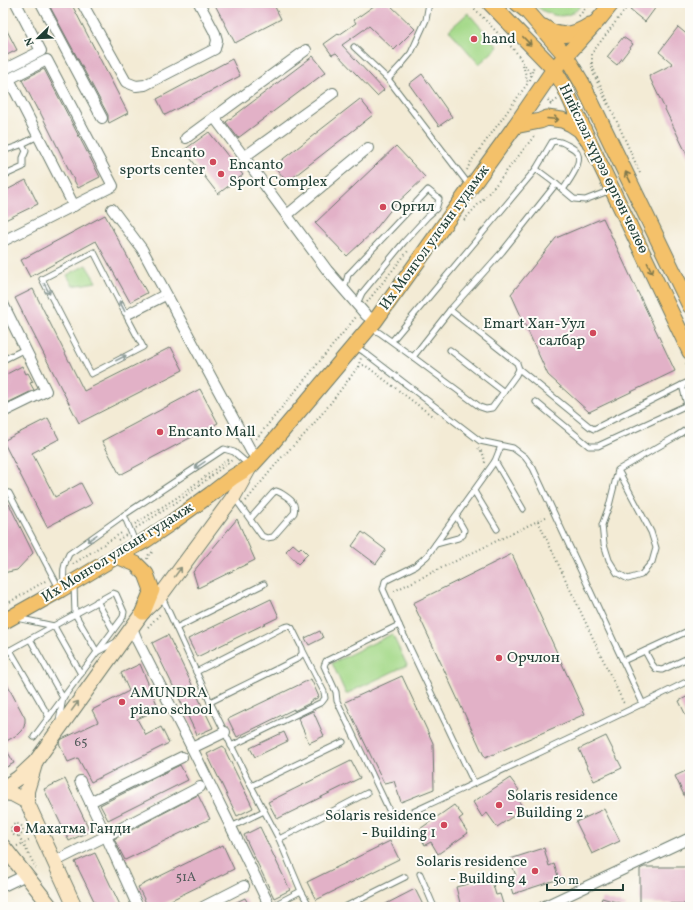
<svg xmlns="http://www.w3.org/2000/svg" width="693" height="910" font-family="Vollkorn,serif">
	<rect width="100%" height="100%" fill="#fdfcf7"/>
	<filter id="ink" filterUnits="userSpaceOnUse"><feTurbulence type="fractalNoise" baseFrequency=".025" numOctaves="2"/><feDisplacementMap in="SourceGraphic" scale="8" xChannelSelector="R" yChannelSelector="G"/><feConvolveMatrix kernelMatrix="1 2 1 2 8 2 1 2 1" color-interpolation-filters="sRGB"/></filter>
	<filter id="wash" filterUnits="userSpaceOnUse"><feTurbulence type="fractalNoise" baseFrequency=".012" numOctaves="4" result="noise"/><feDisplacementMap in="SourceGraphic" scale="16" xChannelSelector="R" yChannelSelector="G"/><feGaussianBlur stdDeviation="0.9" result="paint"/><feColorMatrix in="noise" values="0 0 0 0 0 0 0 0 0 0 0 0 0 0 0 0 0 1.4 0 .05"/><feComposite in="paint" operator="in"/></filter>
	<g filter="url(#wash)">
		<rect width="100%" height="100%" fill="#f3ebd5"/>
		<!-- green -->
		<g fill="#a4d989" stroke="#628b5e">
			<path d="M532,3H583C568,23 549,17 532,3Z"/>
			<path d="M468,13L498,47L479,64L449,30Z"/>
			<path d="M86,265L96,282L73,286L67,275Z"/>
			<path d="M392,634L407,665L346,694L332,663Z"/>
		</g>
		<g id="blocks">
			<!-- building -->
			<g fill="#e2b1c7">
				<path d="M48,3H71L128,113L109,123L108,120V115Z"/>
				<path d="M214,3H273L281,19L235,43Z"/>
				<path d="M378,3H388L415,29L394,50L369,26L342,45L384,90L377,96L336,53L332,55L324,44L338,34L339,35L356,23L354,20Z"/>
				<path d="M635,3H659L645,22L630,10Z"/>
				<path d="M3,23L17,50L3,57Z"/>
				<path d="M678,27L690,37V161L649,76L673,64L659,52Z"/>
				<path d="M623,37L633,44L617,65L607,57Z"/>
				<path d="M313,56L326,72L238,138L226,122Z"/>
				<path d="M232,59L240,76L165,115L157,99Z"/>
				<path d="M44,69L100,177L78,188L39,110L38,111L22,80Z"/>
				<path d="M422,74L452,117L439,126L409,84Z"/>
				<path d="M360,99L373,115L287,182L274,166Z"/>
				<path d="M209,132L243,175L218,194L184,150Z"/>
				<path d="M396,146L425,177L393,207L374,231L347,256L315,223Z"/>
				<path d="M26,180L38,204L3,221V192Z"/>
				<path d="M105,215L147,293L130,302L96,241L30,277L21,260Z"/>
				<path d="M603,218L675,371L589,412L548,375L511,294L556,238Z"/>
				<path d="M33,289L84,391L171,347L183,370L79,423L15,298Z"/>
				<path d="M22,366L26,374L28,373L33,382L30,383L34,390L3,405V376Z"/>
				<path d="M200,389L218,423L120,475L102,441Z"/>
				<path d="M48,418L59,439L32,453L55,497L81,483L92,504L47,527L3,441Z"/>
				<path d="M9,504L33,553L17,570L3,573V507Z"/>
				<path d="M237,519L255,560L198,588L193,572Z"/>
				<path d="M362,532L386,550L376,564L352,546Z"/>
				<path d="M293,544L299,549L301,547L308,554L298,564L286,551Z"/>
				<path d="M512,554L585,714L485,758L413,603Z"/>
				<path d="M271,599L279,617L197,657L188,639Z"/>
				<path d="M320,631L323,638L309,645L305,638Z"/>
				<path d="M168,635L213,728L197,735L152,643Z"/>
				<path d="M140,664L159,709L137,719L146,735L161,727L169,743L91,782L78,758L68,762L59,743L62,739L98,722L92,710L129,691L121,673Z"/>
				<path d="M402,676L433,743L434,789L401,802L394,781L384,783L345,702Z"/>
				<path d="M3,677L25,718V722L24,727L21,731L17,735L3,743Z"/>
				<path d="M311,679L319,697L309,702L310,703L294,711V709L237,737L228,719Z"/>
				<path d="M690,695V724L679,701Z"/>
				<path d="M313,711L324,736L309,743L298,718Z"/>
				<path d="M284,732L288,741L255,757L250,748Z"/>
				<path d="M606,736L622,768L594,781L579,749Z"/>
				<path d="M3,744L14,763L3,769Z"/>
				<path d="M223,746L253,808L237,816L207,754Z"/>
				<path d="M351,761L360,778L277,819L268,802Z"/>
				<path d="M180,765L188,780L108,820L100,805Z"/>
				<path d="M690,769V808L675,776Z"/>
				<path d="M510,778L519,790L514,794L524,809L497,827L487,813L482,817L473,802Z"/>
				<path d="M65,779L90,831L69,841L44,789Z"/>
				<path d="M198,795L210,819L125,860L114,839Z"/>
				<path d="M454,805L463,816L459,819L468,833L438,854L431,842L425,845L417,831Z"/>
				<path d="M604,809L620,841L592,854L576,822Z"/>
				<path d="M260,827L290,890L274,898L244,835Z"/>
				<path d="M390,841L399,859L316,900L307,882Z"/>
				<path d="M223,845L234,869L157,907H148L138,887Z"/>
				<path d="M544,848L549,866L554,864L559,879L513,894L508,878L516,876L510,859Z"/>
				<path d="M95,853L121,907H97L75,862Z"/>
				<path d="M644,867H690V904L640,903V869Z"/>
				<path d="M491,878L496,895L500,894L504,907H461L456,887Z"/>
				<path d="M415,889L424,907H380Z"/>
				<path d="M245,898L250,907H226Z"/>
				<path d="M602,898L626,905L625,907H599Z"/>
			</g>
		</g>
	</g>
	<g filter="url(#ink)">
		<use href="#blocks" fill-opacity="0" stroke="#697a6c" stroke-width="1"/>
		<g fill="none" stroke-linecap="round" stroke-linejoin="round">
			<!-- service casing -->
			<g stroke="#697a6c" stroke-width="7">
				<g id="service">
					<path d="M354,47L388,79L401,65L411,53L426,20L429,3"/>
					<path d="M388,79L469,185"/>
					<path d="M3,151L18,146L38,136"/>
					<path d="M536,169L552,142C557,140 562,142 567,145C569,146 573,148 575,150C586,160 569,180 563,190"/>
					<path d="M3,176L23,167V158L26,151L22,144"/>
					<path d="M556,184L574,199L585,200L611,190"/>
					<path d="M344,289L348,275L428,190L439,199L436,209L427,217L404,242L362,293L357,304"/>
					<path d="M165,292L125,313L94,252L42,279L91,374L143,347L127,317L167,297"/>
					<path d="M371,328L380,333L413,357L450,310L502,252L556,184L536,169L392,341"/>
					<path d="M355,346L364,352L480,441L513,448L525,457L533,468L643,704"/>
					<path d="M450,350L504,392"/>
					<path d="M413,357L480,407L486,409L492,408L516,375L519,369L517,363L450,310"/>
					<path d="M3,360L25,349"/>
					<path d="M519,369L590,427L594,429L690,381"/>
					<path d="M682,385L687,405L690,411"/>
					<path d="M536,402L589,446H598L687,405"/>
					<path d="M495,461L523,509"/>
					<path d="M618,470L651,532L656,548L652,562L641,575L628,579L617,573L609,560L604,544L602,525L609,506L618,470L675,437L690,427"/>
					<path d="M474,491L497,529"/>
					<path d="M3,492L9,493L59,588"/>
					<path d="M234,497L262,536L267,538L273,537L294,513C295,510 295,505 293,503C291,499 280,492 276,491L273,493L250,519"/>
					<path d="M136,544L124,515L224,449L234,452L249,465"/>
					<path d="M436,544L458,538L463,535L464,530L456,516"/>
					<path d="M65,584C62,574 64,563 69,554L124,515"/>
					<path d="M74,585L75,614L97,652L116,642"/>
					<path d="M162,597L210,702L251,786L279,839L301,891"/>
					<path d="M97,601L113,630"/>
					<path d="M17,618L54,626L81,674"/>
					<path d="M399,625L383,589L385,581L415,566L427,556L495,461L501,446"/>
					<path d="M176,628L264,584"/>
					<path d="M30,639L63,698L59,721"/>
					<path d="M10,650L49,717"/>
					<path d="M645,651L652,664L656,669L662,670L690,657"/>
					<path d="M3,654L113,593L116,594L124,612L123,617L34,737"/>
					<path d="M623,661L690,630"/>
					<path d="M196,672L284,627L289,626L292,628L302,648V654L297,659L210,702"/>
					<path d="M231,746L322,702L325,698L324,692L302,649"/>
					<path d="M474,783L399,625L326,661L324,666L336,692L337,701L390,812L402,817C498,772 595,728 690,680"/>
					<path d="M251,786L343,742"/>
					<path d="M231,827L264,811"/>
					<path d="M279,839L367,793"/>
					<path d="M420,874L434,907"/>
					<path d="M270,907L301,891L310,907"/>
					<path d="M345,907L405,877"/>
				</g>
			</g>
			<!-- minor casing -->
			<g stroke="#697a6c" stroke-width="12">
				<g id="minor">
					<path d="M41,3L102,118"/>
					<path d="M82,3L126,82L136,86L145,85L215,49L217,40L215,33L199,3"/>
					<path d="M3,70L41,51L16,3"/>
					<path d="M9,79L74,206"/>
					<path d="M3,82L47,60L113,186L3,241"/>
					<path d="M333,93L244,157L327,270L366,315L375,321"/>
					<path d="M214,117L244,157"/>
					<path d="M186,138L306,50"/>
					<path d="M112,209L142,249L251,451L257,459"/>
					<path d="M287,215L368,148"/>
					<path d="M3,304L46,391L3,412"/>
					<path d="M132,628L137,640L192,748L225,732"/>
					<path d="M192,748L231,827L270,907"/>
					<path d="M80,781L106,836L138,907"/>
					<path d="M90,802L182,757"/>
					<path d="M54,862L106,836L200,787"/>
					<path d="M3,886L26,875"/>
					<path d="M203,907L244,886"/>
					<path d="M543,907L690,838"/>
				</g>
			</g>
			<!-- secondary casing -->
			<g stroke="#697a6c" stroke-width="16">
				<g id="secondary">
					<path d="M3,788L18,778L35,762"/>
					<path d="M3,793L12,794L27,802"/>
					<path d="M3,846L51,907"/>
					<path d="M75,907L27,802V791L36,761L143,612L161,595L234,496L250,467"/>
				</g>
			</g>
			<!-- primary casing -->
			<g stroke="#697a6c" stroke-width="17">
				<g id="primary">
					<path d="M490,3L554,69L564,86L589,141L690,352"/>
					<path d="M517,3L527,11L566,56L582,83L690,306"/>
					<path d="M544,27C558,39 575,35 590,25"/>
					<path d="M515,126L540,121L547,118L562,120L571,124L580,130L585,137"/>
					<path d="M117,556L136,564L146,574L152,590L143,612"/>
					<path d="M3,622L60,590L117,556L146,540L168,525L211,494L233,477L251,466L273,442L375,321L515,126L554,69L600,18L612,3"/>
				</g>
			</g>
			<!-- path -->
			<g stroke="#697a6c" stroke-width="2" stroke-dasharray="1 3" stroke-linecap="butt">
				<path d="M469,3L516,52L532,76"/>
				<path d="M630,3L592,53V64L596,75L640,173"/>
				<path d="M579,16L590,3"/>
				<path d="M591,63L594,75L608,105"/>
				<path d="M530,80L534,65"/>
				<path d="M548,100L551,104"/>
				<path d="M550,105L558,99"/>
				<path d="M467,170L470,163L528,83L523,65"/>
				<path d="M464,220L494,187L535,135"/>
				<path d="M367,302L408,251"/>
				<path d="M686,363L690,371"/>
				<path d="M358,367L361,358"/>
				<path d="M256,439L356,317"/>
				<path d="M478,448C483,452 484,456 485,462L484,463"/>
				<path d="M246,501L281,458L305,434L326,409L358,367L364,365L369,368L435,418"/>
				<path d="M538,521L623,702L625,704"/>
				<path d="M135,524L178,497L230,458"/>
				<path d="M136,528L180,500L232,460"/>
				<path d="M118,540L126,535"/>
				<path d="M147,559L149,554L153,552L152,550"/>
				<path d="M73,564L123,532"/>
				<path d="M394,591L548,516"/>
				<path d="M3,606L47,580"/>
				<path d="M148,627L161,613"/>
				<circle cx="17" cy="830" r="6"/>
				<path d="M19,836L36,868"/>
				<path d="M17,846L31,840"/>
			</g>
			<!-- service -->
			<use href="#service" stroke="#fff" stroke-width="5"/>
			<!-- minor -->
			<use href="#minor" stroke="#fff" stroke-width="10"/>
			<!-- secondary -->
			<use href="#secondary" stroke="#fbe6c3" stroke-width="14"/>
			<!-- primary -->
			<use href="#primary" stroke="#f4c16a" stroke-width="15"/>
		</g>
		<!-- one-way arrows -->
		<defs><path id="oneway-shaft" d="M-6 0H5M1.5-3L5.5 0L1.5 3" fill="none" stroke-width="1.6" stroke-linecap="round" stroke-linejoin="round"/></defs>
		<g stroke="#7f784c">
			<use href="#oneway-shaft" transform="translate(527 41) rotate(46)"/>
			<use href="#oneway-shaft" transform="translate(553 119) rotate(5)"/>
			<use href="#oneway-shaft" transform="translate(628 177) rotate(-116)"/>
			<use href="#oneway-shaft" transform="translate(650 268) rotate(64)"/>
		</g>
		<g stroke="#8f9e9a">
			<use href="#oneway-shaft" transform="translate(47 289) rotate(62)"/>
			<use href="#oneway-shaft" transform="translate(122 306) rotate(-117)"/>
			<use href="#oneway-shaft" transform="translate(121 358) rotate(-27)"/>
			<use href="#oneway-shaft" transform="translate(200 465) rotate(146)"/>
			<use href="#oneway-shaft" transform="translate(92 538) rotate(145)"/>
		</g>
		<g stroke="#8d927c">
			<use href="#oneway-shaft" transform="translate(178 572) rotate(-54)"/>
			<use href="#oneway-shaft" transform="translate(75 706) rotate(-54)"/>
		</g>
	</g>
	<!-- markers -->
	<g fill="#d1495b" stroke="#fdfcf7" stroke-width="1.5">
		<circle cx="474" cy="39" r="4"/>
		<circle cx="213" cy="162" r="4"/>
		<circle cx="221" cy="174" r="4"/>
		<circle cx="383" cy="207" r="4"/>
		<circle cx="593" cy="333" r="4"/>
		<circle cx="160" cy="432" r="4"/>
		<circle cx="499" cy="658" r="4"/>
		<circle cx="122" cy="702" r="4"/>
		<circle cx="499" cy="805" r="4"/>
		<circle cx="444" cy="825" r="4"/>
		<circle cx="17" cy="829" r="4"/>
		<circle cx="535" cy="871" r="4"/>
	</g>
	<g text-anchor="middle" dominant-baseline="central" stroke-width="4" stroke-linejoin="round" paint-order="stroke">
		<!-- number labels -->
		<g font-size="13" fill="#505a59">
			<text x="81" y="743">65</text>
			<text x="186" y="878">51A</text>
		</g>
		<!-- poi labels -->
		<g font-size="15" fill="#1f3d34" stroke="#fdfcf7" text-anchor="start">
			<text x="482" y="39">hand</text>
			<text x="205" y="153" text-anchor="end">Encanto<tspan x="205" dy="17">sports center</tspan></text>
			<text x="229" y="165">Encanto<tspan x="229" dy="17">Sport Complex</tspan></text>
			<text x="391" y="207">Оргил</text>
			<text x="585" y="324" text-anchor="end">Emart Хан-Уул<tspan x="585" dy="17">салбар</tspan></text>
			<text x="168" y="432">Encanto Mall</text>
			<text x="507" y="658">Орчлон</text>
			<text x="130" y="693">AMUNDRA<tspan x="130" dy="17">piano school</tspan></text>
			<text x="507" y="796">Solaris residence<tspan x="507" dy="17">- Building 2</tspan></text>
			<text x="436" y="816" text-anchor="end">Solaris residence<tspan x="436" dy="17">- Building 1</tspan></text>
			<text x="25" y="829">Махатма Ганди</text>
			<text x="527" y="862" text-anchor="end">Solaris residence<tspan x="527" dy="17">- Building 4</tspan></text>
		</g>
		<!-- street labels -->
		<g font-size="15" fill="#1f3d34" stroke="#fdfcf7">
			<text transform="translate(603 169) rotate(64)">Нийслэл хүрээ өргөн чөлөө</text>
			<text transform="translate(435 238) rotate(-54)">Их Монгол улсын гудамж</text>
			<text transform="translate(118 553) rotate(-32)">Их Монгол улсын гудамж</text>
		</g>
	</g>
	<!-- margin -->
	<rect width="693" height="910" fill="none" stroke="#fdfcf7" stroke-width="16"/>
	<!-- north arrow -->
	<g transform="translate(38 38) rotate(247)" stroke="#fdfcf7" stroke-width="3" paint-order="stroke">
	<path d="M0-3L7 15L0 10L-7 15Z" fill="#1f3d34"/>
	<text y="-6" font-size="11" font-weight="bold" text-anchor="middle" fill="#1f3d34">N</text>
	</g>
	<!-- scale -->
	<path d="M547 884v6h76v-6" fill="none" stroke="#1f3d34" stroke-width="2"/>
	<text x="553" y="884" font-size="12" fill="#1f3d34" stroke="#fdfcf7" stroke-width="3" paint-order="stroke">50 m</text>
</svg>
